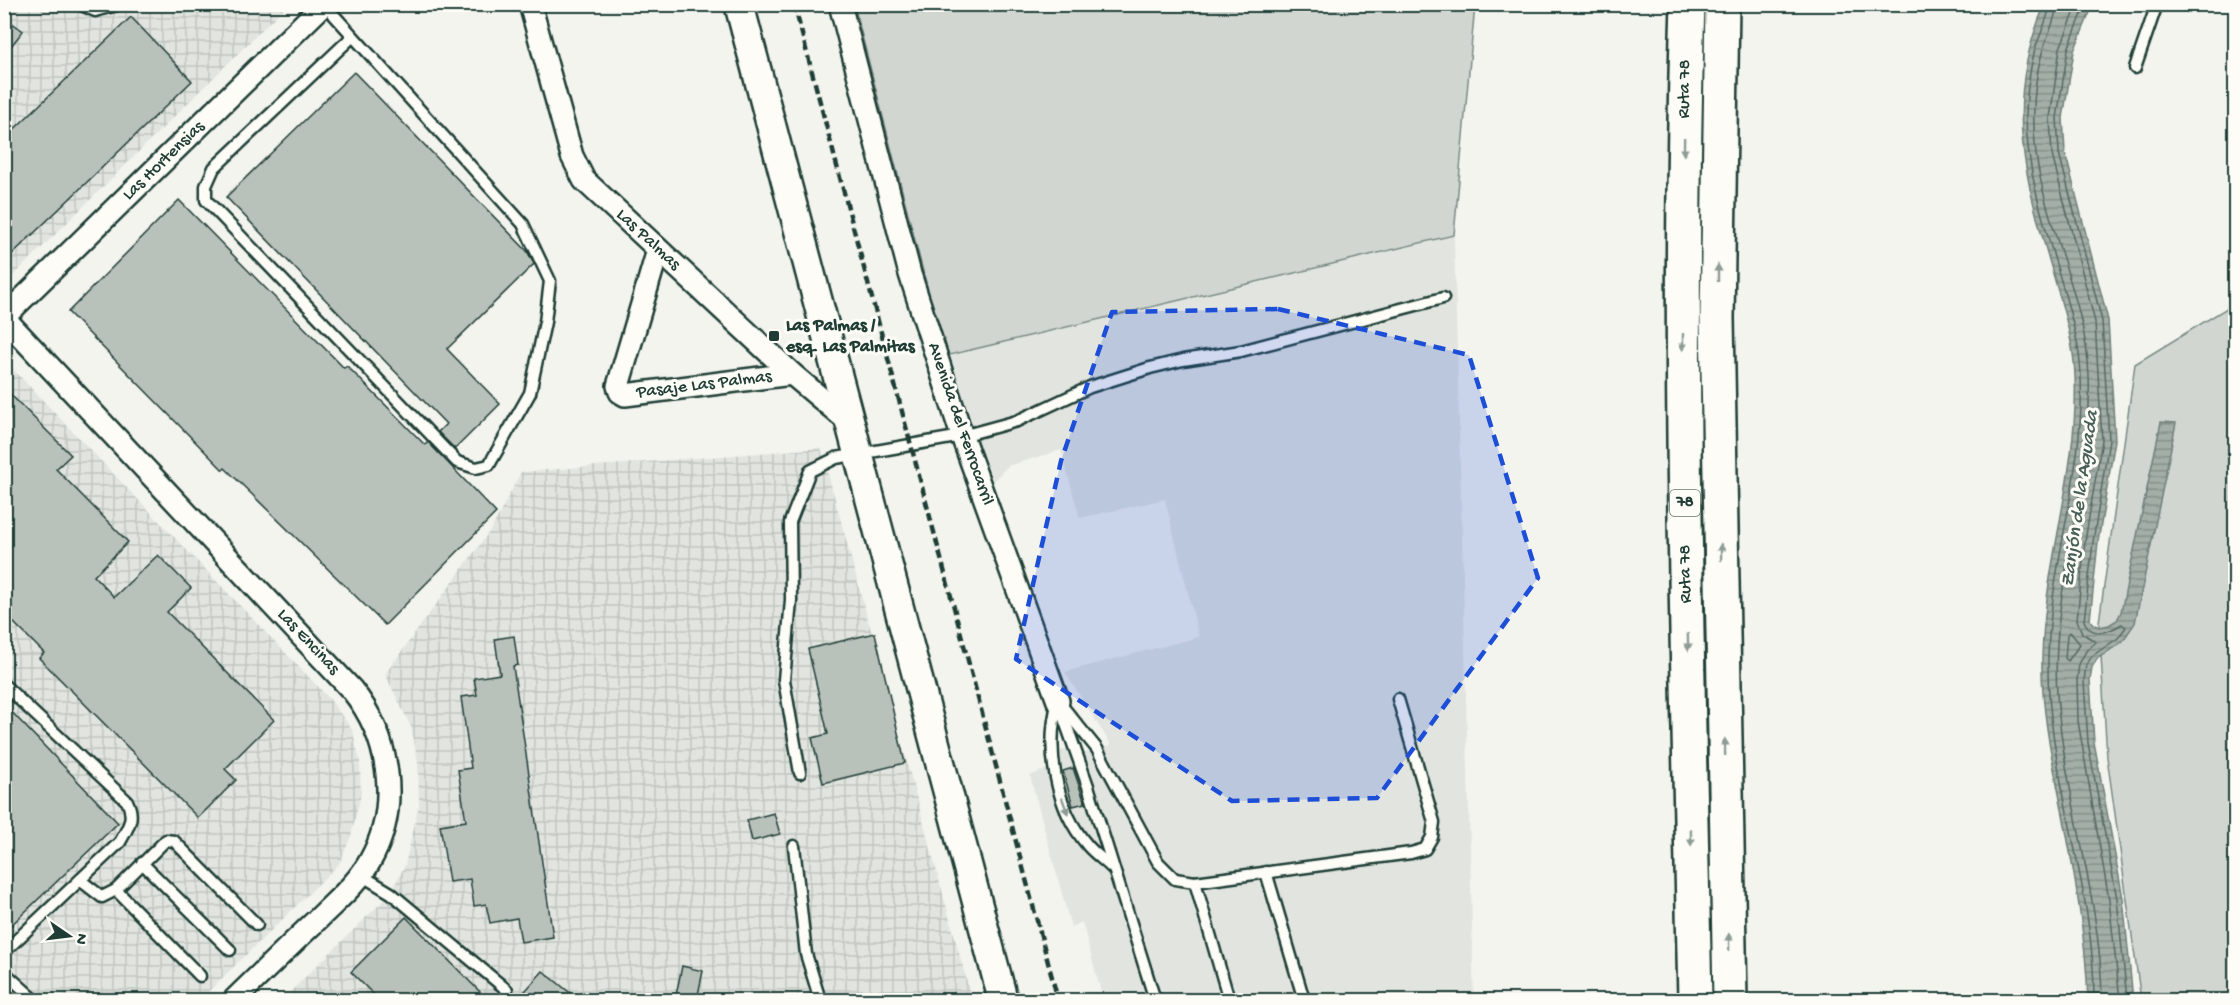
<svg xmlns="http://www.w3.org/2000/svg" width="2240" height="1005" font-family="'Gochi Hand',sans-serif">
	<defs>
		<pattern id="industrial-grid" width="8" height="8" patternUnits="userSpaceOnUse" patternTransform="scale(1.5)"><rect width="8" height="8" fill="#e2e5df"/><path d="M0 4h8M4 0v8" fill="none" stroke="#c1c5c0"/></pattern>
		<pattern id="water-rules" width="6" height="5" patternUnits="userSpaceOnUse" patternTransform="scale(1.5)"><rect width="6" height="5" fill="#a3aea7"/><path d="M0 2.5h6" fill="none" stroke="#848f89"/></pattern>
	</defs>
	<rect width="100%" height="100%" fill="#f4f4ef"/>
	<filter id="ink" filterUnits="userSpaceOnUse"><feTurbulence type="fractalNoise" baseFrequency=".0167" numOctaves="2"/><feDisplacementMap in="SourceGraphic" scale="12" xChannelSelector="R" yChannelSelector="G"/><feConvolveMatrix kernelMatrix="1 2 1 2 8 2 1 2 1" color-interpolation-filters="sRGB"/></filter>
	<g filter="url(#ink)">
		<!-- built -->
		<path fill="#e2e5df" d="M1454,235L1474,1000H1103L1082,922L1071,927L1030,776L1049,768L1044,757L1080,744L1085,753L1111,745L1065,672L1199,637L1165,499L1080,518L1061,450L1008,466L993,481L945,356Z"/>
		<!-- industrial -->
		<g fill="url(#industrial-grid)">
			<path d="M5,5H287L5,284Z"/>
			<path d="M5,361L328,697L352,729L360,761L361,795L351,836L340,863L200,1000H5Z"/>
			<path d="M821,448L972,1000H282L390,894L405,865L419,804L418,762L411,727L385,674L492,528L521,472Z"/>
		</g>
		<!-- green -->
		<g fill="#d1d6d1" stroke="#788a82" stroke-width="1.5">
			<path d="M854,5H1475L1454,235L945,356Z"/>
			<path d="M2235,303V1000H2141L2107,757L2099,622L2135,364Z"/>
		</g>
		<!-- water -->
		<path fill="url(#water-rules)" stroke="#6e8179" stroke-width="1.5" d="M2045,4L2093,5L2074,51L2063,118L2065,152L2108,320L2115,440L2098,542L2090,620L2093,624L2099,627L2109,625L2117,620L2121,612L2161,422L2176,423L2135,623L2122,642L2097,659L2092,667L2090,680L2094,742L2123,898L2133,1000H2088C2086,936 2074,872 2062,809C2052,759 2041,710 2042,658C2044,563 2079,471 2075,376C2074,342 2063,309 2054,277C2025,178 2002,104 2045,4Z"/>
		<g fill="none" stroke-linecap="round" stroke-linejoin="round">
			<!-- shore -->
			<g stroke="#546a62" stroke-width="1.5">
				<path d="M2050,4C2048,21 2038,37 2034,53C2029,74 2026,96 2026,118C2027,177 2048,235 2064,291C2072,319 2080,347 2081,376C2085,471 2050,563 2048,658C2046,774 2095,885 2094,1000"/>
				<path d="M2057,4C2056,21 2046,37 2042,53C2033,85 2032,120 2036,154C2046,229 2086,300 2089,376C2093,483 2050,586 2057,694C2064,797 2101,896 2102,1000"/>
				<path d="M2078,4L2060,48L2050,118L2052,155L2095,322L2102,440L2085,541L2077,620L2082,633L2096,642L2086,651L2079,664L2077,680L2078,721L2109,900L2120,1000"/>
				<path d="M2086,4L2068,49L2057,118L2059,153L2102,321L2109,440L2093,542L2084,621C2092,639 2109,632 2122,624L2126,627L2118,638L2092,656L2086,665L2084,681L2088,743L2117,899L2127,1000"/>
				<path d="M2070,632L2080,644L2068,661L2065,658L2067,635Z"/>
			</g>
		</g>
		<!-- building -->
		<g fill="#b9c1bb" stroke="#1f3d34" stroke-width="1.5">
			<path d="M4,17L23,31L4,55Z"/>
			<path d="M131,17L192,81L4,262V139Z"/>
			<path d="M354,72L527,251L534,264L447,349L500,404L455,449L438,432L446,424L226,197Z"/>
			<path d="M179,200L344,368L347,366L425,445L428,442L496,513L385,625L225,468L223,470L68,312Z"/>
			<path d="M4,388L71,455L56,469L128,542L94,576L114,597L158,555L191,588L167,612L274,720L225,769L236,780L198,818L39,658L44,653L4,613Z"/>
			<path d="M875,633L905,763L823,783L812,738L828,734L808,649Z"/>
			<path d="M514,636L518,665L513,666L553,937L521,942L517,918L490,923L486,904L474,906L470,879L449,882L440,825L466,821L458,770L471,768L461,697L477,695L474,678L500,674L495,639Z"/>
			<path d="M4,704L118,823L4,932Z"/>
			<path d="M1073,768L1085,803L1073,806L1063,771Z"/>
			<path d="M774,813L780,834L752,841L747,820Z"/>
			<path d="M406,917L488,1000H379L351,972Z"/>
			<path d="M682,966L703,971L697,1000H675Z"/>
			<path d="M543,971L579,1000H517Z"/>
		</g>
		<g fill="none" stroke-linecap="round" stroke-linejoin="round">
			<!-- service casing -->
			<g stroke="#1f3d34" stroke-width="15">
				<g id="service">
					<path d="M79,4L95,11L120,4"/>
					<path d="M324,4L523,224L550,281L545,322L530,393L489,465L476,468L457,462L206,200V186L214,168L353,36"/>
					<path d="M2135,68L2157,4"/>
					<path d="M4,685L127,801C135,817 129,826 120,842L4,952"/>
					<path d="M1058,701L1097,749L1158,862L1175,879L1195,882L1411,853L1425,849L1432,837L1434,822L1398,699"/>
					<path d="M1058,701C1045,748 1055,808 1088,846C1095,854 1104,860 1112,868"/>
					<path d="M1061,710L1088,786L1155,1000"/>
					<path d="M800,773L784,680L791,600L790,522L810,471L836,458L962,436L1017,421L1090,387L1150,368L1183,360L1241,351L1443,298"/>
					<path d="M794,846L806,954L820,1000"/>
					<path d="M142,863L230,950"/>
					<path d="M1266,872L1304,1000"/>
					<path d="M361,875L391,893L507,990"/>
					<path d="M80,880L102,897L116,890L166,840L174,841L257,925"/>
					<path d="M1195,882L1229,1000"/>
					<path d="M116,890L200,976"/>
					<path d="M4,972L35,1000"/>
				</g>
			</g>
			<!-- minor casing -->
			<g stroke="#1f3d34" stroke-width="26">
				<g id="minor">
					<path d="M530,4L572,156L584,180L792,374L849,422"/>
					<path d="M840,4L910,274L962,436L1058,701"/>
					<path d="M658,250L618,386L620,392L625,395L792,374"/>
					<path d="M4,317L324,4"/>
					<path d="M4,318L352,690C390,737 401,806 370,861C358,883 337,900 319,918C290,945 262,973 234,1000"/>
				</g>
			</g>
			<!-- secondary casing -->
			<g stroke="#1f3d34" stroke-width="33">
				<path id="secondary" d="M739,4L1003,1000"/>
			</g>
			<!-- motorway casing -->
			<g stroke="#1f3d34" stroke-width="38">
				<g id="motorway">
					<path d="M1688,4C1677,336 1688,669 1695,1000"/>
					<path d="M1722,4L1717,318L1730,1000"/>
				</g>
			</g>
			<!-- service -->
			<use href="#service" stroke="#fdfcf7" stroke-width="10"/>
			<!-- minor -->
			<use href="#minor" stroke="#fdfcf7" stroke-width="21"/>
			<!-- secondary -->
			<use href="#secondary" stroke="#fdfcf7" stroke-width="28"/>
			<!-- motorway -->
			<use href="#motorway" stroke="#fdfcf7" stroke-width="33"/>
			<!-- rail -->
			<path stroke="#1f3d34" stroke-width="4.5" stroke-dasharray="9 4.5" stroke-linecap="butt" d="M794,4L1058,1000"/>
		</g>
		<!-- one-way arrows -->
		<defs><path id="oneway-solid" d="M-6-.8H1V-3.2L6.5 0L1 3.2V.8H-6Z" transform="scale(1.5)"/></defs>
		<g fill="#8e9c96">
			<use href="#oneway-solid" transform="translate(1684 147) rotate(91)"/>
			<use href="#oneway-solid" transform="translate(1718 273) rotate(-90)"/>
			<use href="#oneway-solid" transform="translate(1683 342) rotate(90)"/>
			<use href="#oneway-solid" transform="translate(1721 552) rotate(-91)"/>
			<use href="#oneway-solid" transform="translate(1688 642) rotate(89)"/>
			<use href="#oneway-solid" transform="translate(1725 747) rotate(-91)"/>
			<use href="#oneway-solid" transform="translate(1065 806) rotate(70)"/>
			<use href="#oneway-solid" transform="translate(1691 837) rotate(89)"/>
			<use href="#oneway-solid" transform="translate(1729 942) rotate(-91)"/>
		</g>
	</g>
	<!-- marked area -->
	<path fill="#1d4ed8" fill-opacity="0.2" stroke="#1d4ed8" stroke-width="4.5" stroke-dasharray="12 8" stroke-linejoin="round" d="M1278,309L1469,355L1538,578L1377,798L1232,801L1016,659L1061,461L1112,312Z"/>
	<!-- markers -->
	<rect fill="#1f3d34" stroke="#fdfcf7" stroke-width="2" x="768" y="330" width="12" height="12" rx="3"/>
	<g text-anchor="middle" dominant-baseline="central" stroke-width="6" stroke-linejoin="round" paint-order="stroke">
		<!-- shield labels -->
		<rect fill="#fdfcf7" stroke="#62766e" stroke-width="1.5" x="1670" y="490" width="30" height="26" rx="4.5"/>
		<g font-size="16" font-weight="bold" fill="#1f3d34">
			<text x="1685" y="503">78</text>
		</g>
		<!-- street labels -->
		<g font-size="18" fill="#1f3d34" stroke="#fdfcf7">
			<text transform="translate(1685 89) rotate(-89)">Ruta 78</text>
			<text transform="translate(164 161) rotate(-44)">Las Hortensias</text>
			<text transform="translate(648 240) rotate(43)">Las Palmas</text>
			<text transform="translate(704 385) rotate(-7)">Pasaje Las Palmas</text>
			<text transform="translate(960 424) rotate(71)">Avenida del Ferrocarril</text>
			<text transform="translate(1686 574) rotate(-91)">Ruta 78</text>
			<text transform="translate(308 642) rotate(47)">Las Encinas</text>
		</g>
		<!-- poi labels -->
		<g font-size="18" font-weight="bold" fill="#1f3d34" stroke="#fdfcf7" text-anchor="start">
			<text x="786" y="326">Las Palmas /<tspan x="786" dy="21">esq. Las Palmitas</tspan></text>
		</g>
		<!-- water labels -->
		<g font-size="20" font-style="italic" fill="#475f56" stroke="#fdfcf7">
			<text transform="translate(2081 499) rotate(-82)">Zanjón de la Aguada</text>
		</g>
	</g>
	<!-- margin -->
	<rect width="2240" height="1005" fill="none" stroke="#fdfcf7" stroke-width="24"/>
	<rect x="12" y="12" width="2216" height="981" fill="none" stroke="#1f3d34" stroke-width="2" filter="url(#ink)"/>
	<!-- north arrow -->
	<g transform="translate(69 936) rotate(104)" stroke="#fdfcf7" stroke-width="4.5" paint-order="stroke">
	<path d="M0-4.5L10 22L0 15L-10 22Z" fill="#1f3d34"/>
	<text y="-9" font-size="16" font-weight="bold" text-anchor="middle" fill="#1f3d34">N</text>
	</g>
</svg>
